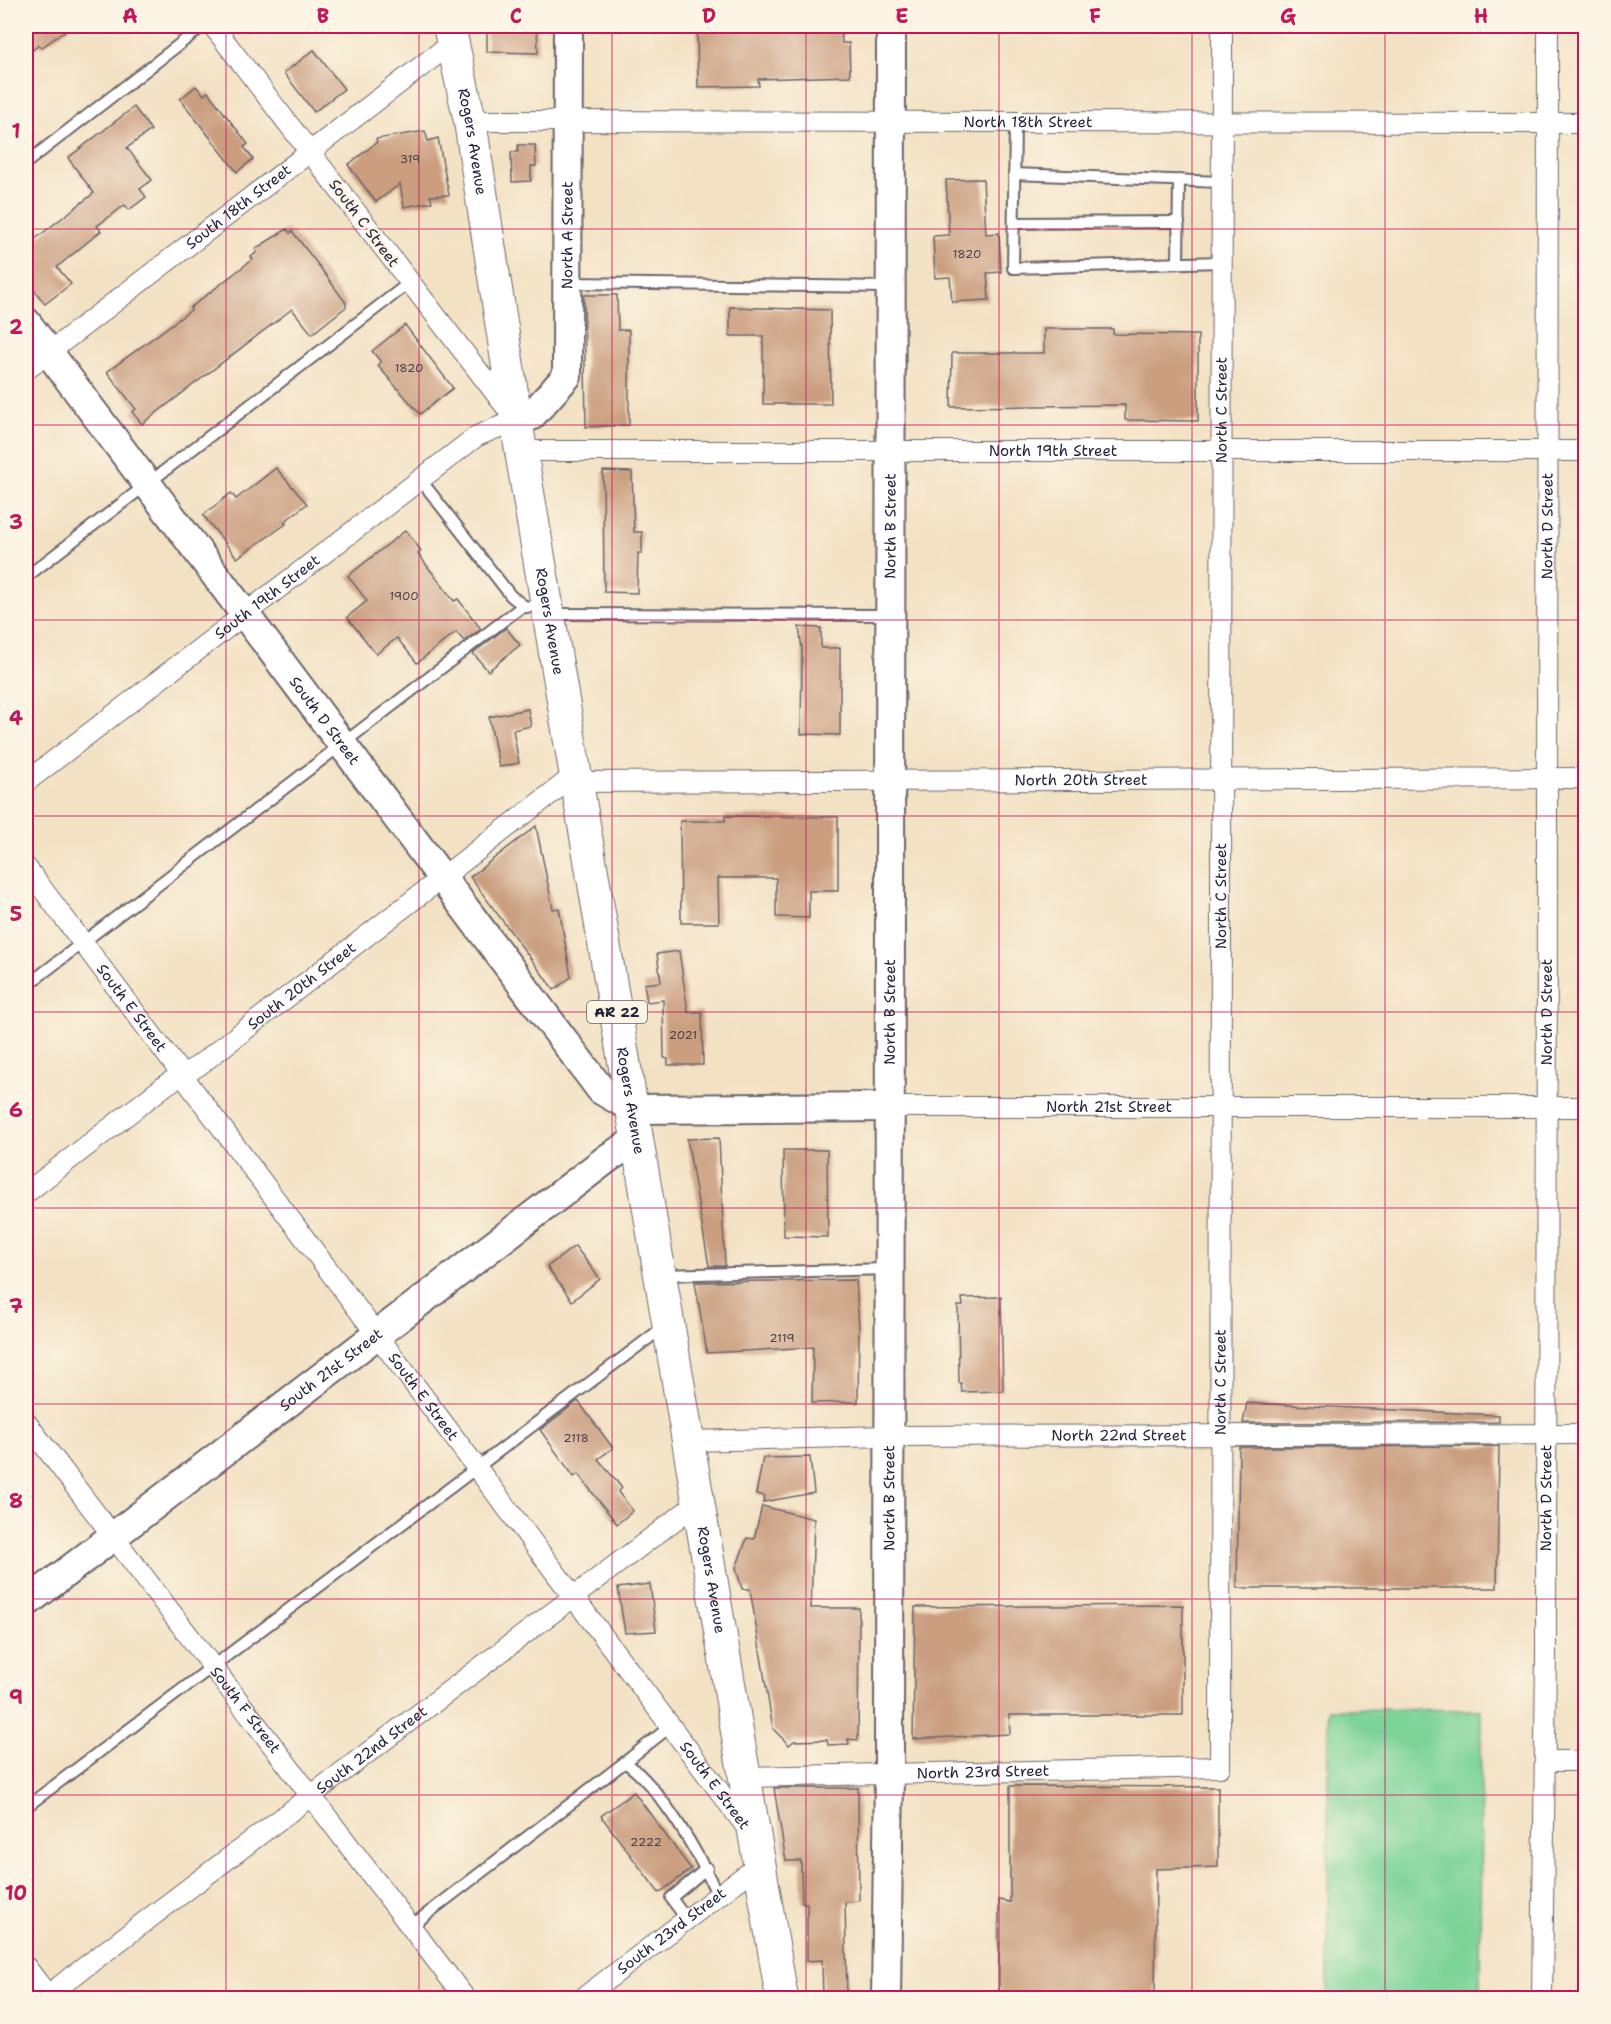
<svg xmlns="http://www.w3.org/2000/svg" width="1611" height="2024" font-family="'Shantell Sans',sans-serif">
	<rect width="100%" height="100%" fill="#fcf5e5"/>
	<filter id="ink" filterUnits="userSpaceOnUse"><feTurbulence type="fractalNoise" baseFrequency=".0167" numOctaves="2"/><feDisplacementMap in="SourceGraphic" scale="12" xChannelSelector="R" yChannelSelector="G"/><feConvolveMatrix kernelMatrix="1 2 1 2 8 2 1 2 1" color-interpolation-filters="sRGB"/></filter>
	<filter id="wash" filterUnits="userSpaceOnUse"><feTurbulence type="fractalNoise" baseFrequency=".008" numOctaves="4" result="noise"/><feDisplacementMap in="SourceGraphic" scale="24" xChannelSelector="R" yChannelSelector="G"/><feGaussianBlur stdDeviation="1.35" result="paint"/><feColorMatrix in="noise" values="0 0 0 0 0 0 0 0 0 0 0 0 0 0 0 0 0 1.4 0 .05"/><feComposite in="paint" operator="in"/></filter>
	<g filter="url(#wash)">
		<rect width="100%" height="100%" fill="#f3e1c3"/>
		<!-- green -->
		<path fill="#7bd398" stroke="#4e7a6a" stroke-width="1.5" d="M1328,1709L1481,1710L1480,1998H1328Z"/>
		<g id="blocks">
			<!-- building -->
			<g fill="#ca9e7f">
				<path d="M26,26H72L41,48L39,45L26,55Z"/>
				<path d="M487,26H537L538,53L487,52Z"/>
				<path d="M779,26V33L823,31V26H841L842,43H849L850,76L758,79L759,86L698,87L697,30Z"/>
				<path d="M314,50L344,89L314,112L284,73Z"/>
				<path d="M196,86L204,95L208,92L248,144L244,147L253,159L237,172L180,99Z"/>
				<path d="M134,107L151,130L127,148L152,180L140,189L146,197L129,210L125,205L97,226L101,231L57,267L71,284L45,304L26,279V226L35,239L94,193L68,158Z"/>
				<path d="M425,131L428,141L438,138L449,195L430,196L432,202L404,207L400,184L376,202L348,165L377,142L376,139Z"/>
				<path d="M518,145H535L536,166H531V181L512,182L511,152H518Z"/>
				<path d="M983,179L986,234L999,233L1001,272L987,273L989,300L952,302L950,277L935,278L933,236L949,235L946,180Z"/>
				<path d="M287,229L290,233L292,231L319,266L346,303V307L312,334L292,309L142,424L132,412L136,409L107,372L191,310L190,308L253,259L251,257L257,252L255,249Z"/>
				<path d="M584,295H617L618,330H629V425L586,427Z"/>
				<path d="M730,307L830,310L831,404H763V336H730Z"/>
				<path d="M405,325L453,388L420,414L378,366L381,362L372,351Z"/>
				<path d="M1044,329H1113V334L1198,335V421L1125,420V405L951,407L952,353H1044Z"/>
				<path d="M276,468L307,504L284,522L286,524L237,558L203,515L231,493L236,499Z"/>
				<path d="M603,471L632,472L634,532H642V553H638L637,593L604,592Z"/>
				<path d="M406,530L421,551L418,554L454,601L458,599L481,629L464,641L456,632L417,663L397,638L376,654L347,617L367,601L348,576Z"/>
				<path d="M799,627L821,628V648H840V735L801,734L802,649Z"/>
				<path d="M506,628L520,645L488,671L473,653Z"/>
				<path d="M528,709L531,726L513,730L519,763L499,767L489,717Z"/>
				<path d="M725,816L838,817V891H809V918L776,917V878H718L719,923H681L680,821H725Z"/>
				<path d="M536,826L553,909L559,908L571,977L554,990L470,877Z"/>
				<path d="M679,951L688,1012H702L703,1065H668V1059L664,1058L663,1000L647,1002L644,984L661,982L657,954Z"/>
				<path d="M719,1138L725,1266H709L687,1139Z"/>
				<path d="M783,1150H827L828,1237L784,1236Z"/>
				<path d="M575,1246L600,1279L572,1301L547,1267Z"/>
				<path d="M856,1280L859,1329L858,1402L812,1403L813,1347L707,1353L695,1282Z"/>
				<path d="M1001,1297L1003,1391L962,1392L961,1383H959L958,1306H963L962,1298Z"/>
				<path d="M578,1401L613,1448L598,1459L622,1488L618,1492L633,1511L617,1524L578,1474L574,1477L540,1430Z"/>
				<path d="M1247,1403L1499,1415V1422L1243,1423Z"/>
				<path d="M1499,1446L1497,1588H1237L1239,1447Z"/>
				<path d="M810,1457L814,1493L763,1502L765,1496L756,1494L763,1458Z"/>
				<path d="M762,1506L814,1519L811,1608H859L858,1740L848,1739L849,1744L828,1745L827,1740L794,1741L789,1745L773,1729L750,1589H742L736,1568L747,1538L754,1539Z"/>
				<path d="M650,1584L656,1631L625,1633L618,1588Z"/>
				<path d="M1183,1605V1715H1009L1010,1734L913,1739L915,1607Z"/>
				<path d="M1010,1786L1218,1787V1867L1156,1869L1155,1998H999V1900L1010,1902Z"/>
				<path d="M774,1788H858L859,1901L845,1902L847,1998H823L822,1960L807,1961V1903H802L801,1861H786Z"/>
				<path d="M634,1792L691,1869L659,1893L601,1816Z"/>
			</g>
		</g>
	</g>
	<g filter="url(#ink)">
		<use href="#blocks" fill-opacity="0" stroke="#6b656b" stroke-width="1.5"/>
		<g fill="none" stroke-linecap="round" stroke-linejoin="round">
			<!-- lane casing -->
			<g stroke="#6b656b" stroke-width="14">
				<g id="lane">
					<path d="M1015,123L1013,268L1221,262"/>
					<path d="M26,163L203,26"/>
					<path d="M1014,174L1221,182"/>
					<path d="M1014,223L1179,222"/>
					<path d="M1178,263L1179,180"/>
					<path d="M569,283L890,287"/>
					<path d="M420,479L511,596L524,606"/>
					<path d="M26,577L409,283"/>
					<path d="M550,614L889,615"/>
					<path d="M26,986L520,608L545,604"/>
					<path d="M662,1275L889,1269"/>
					<path d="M671,1726L625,1762C662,1789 699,1854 718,1896"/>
					<path d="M26,1807L665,1326"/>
					<path d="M687,1920L671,1898L707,1868"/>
					<path d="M410,1927L625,1762"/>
				</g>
			</g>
			<!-- street casing -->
			<g stroke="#6b656b" stroke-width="22">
				<g id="street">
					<path id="s1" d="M470,121L1586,123"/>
					<path id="s2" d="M26,370L453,42"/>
					<path id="s3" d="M521,451H1586"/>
					<path id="s4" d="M26,782L477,436L516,420L213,26"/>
					<path id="s5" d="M26,867L750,1832"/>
					<path id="s6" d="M889,1107H1586"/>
					<path id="s7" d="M26,1193L167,1084L198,1066L566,782L1586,778"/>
					<path id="s8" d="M26,1422L465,1998"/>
					<path id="s9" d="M690,1441L889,1436L1586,1434"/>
					<path d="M1545,1761H1586"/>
					<path id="s10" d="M745,1777L1220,1767L1222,26"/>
					<path d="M26,1967L50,1998"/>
					<path id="s11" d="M44,1998L700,1501"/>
					<path id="s12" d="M583,1998L760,1864"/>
					<path id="s13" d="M1542,1998L1546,1652L1548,26"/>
				</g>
			</g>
			<!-- secondary casing -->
			<g stroke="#6b656b" stroke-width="32">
				<g id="secondary">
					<path id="s14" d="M26,322L601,1090L634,1109L889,1107"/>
					<path id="s15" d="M516,420L531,416L567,376L568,26"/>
					<path id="s16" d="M26,1603L608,1158L638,1139"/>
					<path id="s17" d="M886,1998L889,1773L891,26"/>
				</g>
			</g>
			<!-- primary casing -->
			<g stroke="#6b656b" stroke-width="34">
				<g id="primary">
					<path id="s18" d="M449,26L470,121L521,451L782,1998"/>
				</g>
			</g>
			<!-- lane -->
			<use href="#lane" stroke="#fff" stroke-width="10"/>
			<!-- street -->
			<use href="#street" stroke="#fff" stroke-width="20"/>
			<!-- secondary -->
			<use href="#secondary" stroke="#fff" stroke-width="28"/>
			<!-- primary -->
			<use href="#primary" stroke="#fff" stroke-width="32"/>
		</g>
	</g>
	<!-- grid -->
	<path fill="none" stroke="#c2185b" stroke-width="1.5" stroke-opacity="0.55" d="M226,26V1998M419,26V1998M612,26V1998M806,26V1998M999,26V1998M1192,26V1998M1385,26V1998M26,229H1586M26,425H1586M26,620H1586M26,816H1586M26,1012H1586M26,1208H1586M26,1404H1586M26,1599H1586M26,1795H1586"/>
	<g text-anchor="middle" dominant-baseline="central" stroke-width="5" stroke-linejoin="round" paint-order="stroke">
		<!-- number labels -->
		<g font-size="12" fill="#4c414c">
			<text x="410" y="159">319</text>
			<text x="967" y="254">1820</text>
			<text x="409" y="368">1820</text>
			<text x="404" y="596">1900</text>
			<text x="683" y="1035">2021</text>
			<text x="782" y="1338">2119</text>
			<text x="576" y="1438">2118</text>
			<text x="646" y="1842">2222</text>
		</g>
		<!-- shield labels -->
		<rect fill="#fcf5e5" stroke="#63616e" stroke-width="1.5" x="587" y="1001" width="60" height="22" rx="4.5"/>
		<g font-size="14" font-weight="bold" fill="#22223b">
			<text x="617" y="1012">AR 22</text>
		</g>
		<!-- street labels -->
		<g font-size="15" fill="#22223b" stroke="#fcf5e5">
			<text stroke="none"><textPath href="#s1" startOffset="558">North 18th Street</textPath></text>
			<text stroke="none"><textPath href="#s18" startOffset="118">Rogers Avenue</textPath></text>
			<text stroke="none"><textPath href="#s2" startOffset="268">South 18th Street</textPath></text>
			<text transform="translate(364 223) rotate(53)">South C Street</text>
			<text stroke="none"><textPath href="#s15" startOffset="210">North A Street</textPath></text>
			<text stroke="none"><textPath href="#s10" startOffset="1832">North C Street</textPath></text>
			<text stroke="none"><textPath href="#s3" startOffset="532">North 19th Street</textPath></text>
			<text stroke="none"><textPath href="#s17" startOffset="1472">North B Street</textPath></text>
			<text stroke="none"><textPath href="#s13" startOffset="1472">North D Street</textPath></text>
			<text stroke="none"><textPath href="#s4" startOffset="304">South 19th Street</textPath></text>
			<text stroke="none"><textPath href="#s18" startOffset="604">Rogers Avenue</textPath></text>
			<text stroke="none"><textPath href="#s14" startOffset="498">South D Street</textPath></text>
			<text stroke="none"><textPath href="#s7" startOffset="1194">North 20th Street</textPath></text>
			<text stroke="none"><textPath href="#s10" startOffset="1346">North C Street</textPath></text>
			<text stroke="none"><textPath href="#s7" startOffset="345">South 20th Street</textPath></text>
			<text stroke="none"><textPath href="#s5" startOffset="176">South E Street</textPath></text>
			<text stroke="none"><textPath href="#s17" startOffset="986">North B Street</textPath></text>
			<text stroke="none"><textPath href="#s13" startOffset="986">North D Street</textPath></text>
			<text stroke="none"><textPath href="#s18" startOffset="1090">Rogers Avenue</textPath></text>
			<text stroke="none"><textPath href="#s6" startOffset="220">North 21st Street</textPath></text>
			<text stroke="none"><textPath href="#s16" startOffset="384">South 21st Street</textPath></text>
			<text stroke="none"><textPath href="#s10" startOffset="860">North C Street</textPath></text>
			<text stroke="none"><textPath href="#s5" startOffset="662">South E Street</textPath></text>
			<text stroke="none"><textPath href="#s9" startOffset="429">North 22nd Street</textPath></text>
			<text stroke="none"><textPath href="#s17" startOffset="500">North B Street</textPath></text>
			<text stroke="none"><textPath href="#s13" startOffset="500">North D Street</textPath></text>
			<text stroke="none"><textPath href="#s18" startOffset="1576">Rogers Avenue</textPath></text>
			<text stroke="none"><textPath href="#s8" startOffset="362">South F Street</textPath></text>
			<text stroke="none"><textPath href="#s11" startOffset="411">South 22nd Street</textPath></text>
			<text stroke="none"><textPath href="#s10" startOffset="238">North 23rd Street</textPath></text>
			<text stroke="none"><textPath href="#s5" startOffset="1148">South E Street</textPath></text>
			<text stroke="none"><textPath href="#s12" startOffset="111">South 23rd Street</textPath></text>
		</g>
	</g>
	<!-- margin -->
	<rect width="1611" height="2024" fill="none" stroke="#fcf5e5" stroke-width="66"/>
	<rect x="33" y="33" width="1545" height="1958" fill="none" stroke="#c2185b" stroke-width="2"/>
	<g font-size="20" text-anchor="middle" font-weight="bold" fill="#c2185b">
		<text x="130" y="23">A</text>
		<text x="323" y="23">B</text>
		<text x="516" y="23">C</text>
		<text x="709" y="23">D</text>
		<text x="902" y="23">E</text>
		<text x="1095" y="23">F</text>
		<text x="1288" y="23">G</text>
		<text x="1481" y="23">H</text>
		<text x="16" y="138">1</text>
		<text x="16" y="334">2</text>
		<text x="16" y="529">3</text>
		<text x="16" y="725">4</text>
		<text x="16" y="921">5</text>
		<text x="16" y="1117">6</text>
		<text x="16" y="1313">7</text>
		<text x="16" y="1508">8</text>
		<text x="16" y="1704">9</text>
		<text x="16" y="1900">10</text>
	</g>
</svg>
